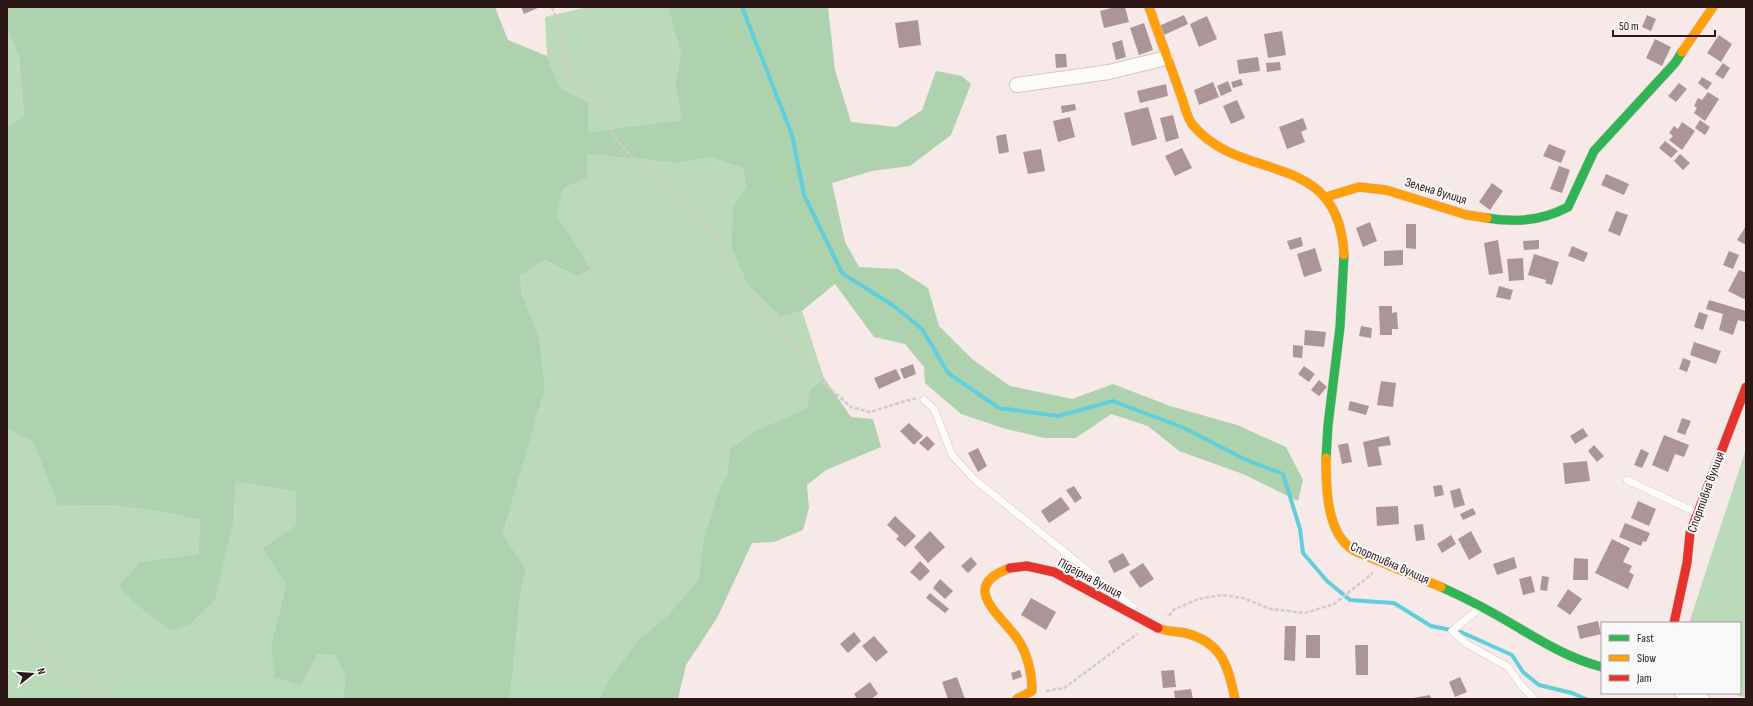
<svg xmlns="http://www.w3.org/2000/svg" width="1753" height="706" font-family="'Sofia Sans Condensed',sans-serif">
	<rect width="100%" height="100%" fill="#f6e9e7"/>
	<!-- green -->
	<g fill="#badab9">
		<path d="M587,7H668L681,55L675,82L681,120L588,132V102L560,88L547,56L545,17Z"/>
		<path d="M7,27L19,57L24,116L7,127Z"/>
		<path d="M587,154L679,163L710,157L743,168L746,188L733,206L781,317L802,311L824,378L810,389L808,408L755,431L730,449L727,475L719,489L704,537L698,580L669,614L637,641L608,681L599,699H510L520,598L526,569L503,534L545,389L539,337L522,294L520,274L545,260L576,276L591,270L575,242L555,216L563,189L588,177Z"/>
		<path d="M7,429L33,440L58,506L108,505L164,512L200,520V554L140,562L171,630L234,517L236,481L297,492L296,525L262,548L286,585L271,645L318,654L335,655L345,677L343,699H7Z"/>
		<path d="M1746,449V698L1731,693H1740V623H1689Z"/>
	</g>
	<!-- forest -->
	<g fill="#add2ad">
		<path d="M7,7H495L508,40L547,56L560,88L588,102V132L681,120L675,82L681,55L668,7H828L835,70L851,122L896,127L922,110L936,71L962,76L971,84L951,135L910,166L872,171L832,183L845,242L859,267L898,269L928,288L939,326L972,359L1010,386L1072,399L1113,384L1170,406L1237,425L1286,447L1303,480L1298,501L1243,474L1179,451L1148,426L1111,414L1076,438H1044L1006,429L961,414L925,383L924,367L905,344L874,337L835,284L802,311L781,317L747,283L732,248L733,206L746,188L743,168L710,157L679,163L587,154L588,177L563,189L556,216L575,242L591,270L576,276L545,260L520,275L522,294L539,337L545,389L503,534L526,569L520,598L510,699H343L345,677L335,655L317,654L301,685L275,677L271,645L286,585L262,548L296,525V492L236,481L234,517L215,600L190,624L171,630L138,606L119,586L140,562L199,554L200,520L164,512L108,505L58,506L33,441L7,429V127L24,116L19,57L7,27Z"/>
		<path d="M824,378L851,417L873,419L881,447L826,470L807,485L809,508L803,530L774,542L752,543L717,618L686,665L678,699H599L608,681L637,641L669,614L698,580L704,537L719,489L727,475L730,449L755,431L807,408L810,389Z"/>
	</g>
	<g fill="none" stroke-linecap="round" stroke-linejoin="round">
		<!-- stream -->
		<path stroke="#60cedb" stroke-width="4" d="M742,7L792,135L804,195L842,273L894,306L922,329L948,373L999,408L1058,416L1113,401L1184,428L1244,459L1283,474L1300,529L1303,553L1327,581L1350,600L1394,603L1431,626L1461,632L1512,655L1523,672L1539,685L1572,693L1586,699"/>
	</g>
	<!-- building -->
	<g fill="#ac9599">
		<path d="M521,7H540L524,14Z"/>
		<path d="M1115,7H1125L1129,22L1104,28L1100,11Z"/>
		<path d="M1184,15L1188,24L1164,35L1159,26Z"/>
		<path d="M1647,15L1656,19L1651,31L1642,27Z"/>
		<path d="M1207,16L1217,39L1199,47L1190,24Z"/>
		<path d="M918,20L921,45L899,48L895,23Z"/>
		<path d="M1144,23L1153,50L1139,55L1130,28Z"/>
		<path d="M1282,31L1286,55L1268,58L1264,34Z"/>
		<path d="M1719,35L1732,44L1721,62L1707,53Z"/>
		<path d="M1655,39L1671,47L1662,66L1646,58Z"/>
		<path d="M1122,40L1126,57L1116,60L1112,43Z"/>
		<path d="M1055,54H1066L1067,67L1056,68Z"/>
		<path d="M1258,57L1260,71L1239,74L1237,60Z"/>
		<path d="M1280,62L1281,70L1267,72L1266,63Z"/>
		<path d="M1723,63L1730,68L1723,79L1715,74Z"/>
		<path d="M1702,77L1712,83L1707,90L1698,83Z"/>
		<path d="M1241,79L1243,85L1233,88L1231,82Z"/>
		<path d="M1228,81L1232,91L1221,96L1217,86Z"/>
		<path d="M1213,82L1219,97L1199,105L1194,90Z"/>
		<path d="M1679,83L1687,89L1676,102L1668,96Z"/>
		<path d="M1166,84L1168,96L1140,103L1137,91Z"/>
		<path d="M1708,92L1719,99L1705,121L1694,113L1697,108L1694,106L1698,98L1702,100Z"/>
		<path d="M1237,100L1245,118L1231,124L1223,106Z"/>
		<path d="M1075,104L1076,110L1062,113L1061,106Z"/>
		<path d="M1148,107L1157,139L1132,146L1124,113Z"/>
		<path d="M1173,115L1179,138L1166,142L1160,118Z"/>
		<path d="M1070,117L1075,137L1058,142L1053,121Z"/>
		<path d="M1303,118L1307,129L1301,132L1305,142L1287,149L1279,127Z"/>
		<path d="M1700,120L1710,127L1705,135L1695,128Z"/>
		<path d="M1682,122L1695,131L1682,150L1669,140L1673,136L1669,133L1674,126L1678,129Z"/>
		<path d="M1006,134L1009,152L999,154L996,136Z"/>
		<path d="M1665,141L1678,151L1671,158L1659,148Z"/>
		<path d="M1549,144L1566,151L1561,163L1543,156Z"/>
		<path d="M1182,148L1192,168L1175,176L1165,156Z"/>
		<path d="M1041,149L1045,171L1028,174L1023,152Z"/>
		<path d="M1680,154L1690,163L1683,170L1674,161Z"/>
		<path d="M1559,166L1570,170L1562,193L1550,189Z"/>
		<path d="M1606,174L1629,184L1624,195L1601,185Z"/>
		<path d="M1492,183L1503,191L1490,210L1479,202Z"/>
		<path d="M1616,211L1628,215L1620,236L1608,231Z"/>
		<path d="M1370,222L1377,241L1363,247L1356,228Z"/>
		<path d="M1406,224H1416V249L1406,248Z"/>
		<path d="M1746,226V245L1737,240Z"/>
		<path d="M1301,237L1303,246L1290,250L1287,241Z"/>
		<path d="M1498,240L1503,273L1489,275L1484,243Z"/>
		<path d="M1539,240V249L1524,250L1523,241Z"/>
		<path d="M1572,246L1588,253L1584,262L1568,256Z"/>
		<path d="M1315,248L1322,271L1304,277L1297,254Z"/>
		<path d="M1403,250V265L1384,266V251Z"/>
		<path d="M1729,251L1739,255L1733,269L1723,265Z"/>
		<path d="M1534,254L1559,262L1552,285L1545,283L1546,280L1528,275Z"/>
		<path d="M1523,258L1524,280L1509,281L1507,259Z"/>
		<path d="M1739,270L1746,273V300L1728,291Z"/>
		<path d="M1499,286L1513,290L1510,300L1496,297Z"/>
		<path d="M1709,300L1746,311V322L1738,320L1733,335L1719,330L1723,314L1706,309Z"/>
		<path d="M1379,306H1392V313L1397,312L1398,329H1392V335H1380Z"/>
		<path d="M1699,312L1708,315L1703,330L1694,327Z"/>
		<path d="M1361,326L1372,328L1371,338L1359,336Z"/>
		<path d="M1305,330L1326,332L1324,347L1304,345Z"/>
		<path d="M1694,342L1721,351L1716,364L1690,355Z"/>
		<path d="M1293,345L1303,346L1302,358L1293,357Z"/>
		<path d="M1683,358L1691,361L1687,372L1679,369Z"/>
		<path d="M913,364L916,374L904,379L900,369Z"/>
		<path d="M1304,366L1315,374L1309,382L1298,374Z"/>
		<path d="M896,369L901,379L879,389L874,378Z"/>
		<path d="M1319,380L1327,387L1319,396L1311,390Z"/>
		<path d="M1381,381L1396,383L1393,407L1377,405Z"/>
		<path d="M1350,401L1369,406L1366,415L1348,410Z"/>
		<path d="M1682,418L1691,421L1685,435L1677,432Z"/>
		<path d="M909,423L923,436L914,445L900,431Z"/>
		<path d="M1583,428L1588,436L1575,444L1570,436Z"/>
		<path d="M1664,435L1689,445L1684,457L1675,454L1668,472L1652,465Z"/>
		<path d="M927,436L935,444L928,451L919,443Z"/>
		<path d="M1389,436L1391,445L1378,447L1382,465L1368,467L1363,442Z"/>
		<path d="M1348,443L1352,462L1342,464L1338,445Z"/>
		<path d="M1594,445L1604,456L1597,462L1588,451Z"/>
		<path d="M978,448L987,466L978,472L968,453Z"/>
		<path d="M1641,449L1649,453L1642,468L1634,465Z"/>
		<path d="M1587,461L1590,481L1565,484L1563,463Z"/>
		<path d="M1442,485L1444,495L1435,497L1433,486Z"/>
		<path d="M1074,486L1082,498L1075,503L1066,490Z"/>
		<path d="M1460,488L1465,505L1454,508L1450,491Z"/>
		<path d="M1061,497L1070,509L1049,523L1041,511Z"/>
		<path d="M1638,501L1656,509L1649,526L1631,518Z"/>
		<path d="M1398,506L1399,524L1377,526L1376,507Z"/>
		<path d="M1473,508L1476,514L1463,520L1460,514Z"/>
		<path d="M895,516L916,536L905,547L896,539L899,536L887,525Z"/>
		<path d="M1625,523L1650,533L1646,542L1643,541L1641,546L1619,537Z"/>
		<path d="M1423,524L1425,540L1416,541L1414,525Z"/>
		<path d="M930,531L945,547L928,563L914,547Z"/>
		<path d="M1471,531L1482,552L1469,560L1458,539Z"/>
		<path d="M1451,535L1456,544L1442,553L1437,544Z"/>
		<path d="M1612,539L1630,548L1623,562L1632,566L1629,572L1634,575L1628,589L1595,573Z"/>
		<path d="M1123,553L1130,565L1114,573L1108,561Z"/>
		<path d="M971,557L977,564L968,573L961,566Z"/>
		<path d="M1514,557L1517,568L1497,575L1493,564Z"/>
		<path d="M1574,558L1588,559V580H1573Z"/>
		<path d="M920,561L930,571L920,581L910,572Z"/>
		<path d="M1143,563L1154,579L1140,588L1129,572Z"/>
		<path d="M1531,576L1535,592L1523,595L1519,579Z"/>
		<path d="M1542,576L1549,577L1547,591L1540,590Z"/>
		<path d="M940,579L953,591L945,599L933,588Z"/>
		<path d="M1568,589L1582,599L1570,615L1557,606Z"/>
		<path d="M930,593L949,609L945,613L926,598Z"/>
		<path d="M1031,598L1056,612L1046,630L1021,615Z"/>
		<path d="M1598,621L1601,634L1580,639L1577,626Z"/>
		<path d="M1285,626H1296L1295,661L1284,660Z"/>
		<path d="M854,632L861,641L848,653L840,644Z"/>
		<rect x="1306" y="635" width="14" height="23"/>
		<path d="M874,636L888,652L876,662L862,646Z"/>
		<path d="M1355,645H1368V675H1356Z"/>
		<path d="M1020,670L1022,677L1013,680L1011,673Z"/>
		<path d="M1174,670L1176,687L1163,688L1161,671Z"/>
		<path d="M957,677L965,699H948L942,682Z"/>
		<path d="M1460,677L1467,692L1455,697L1449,682Z"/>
		<path d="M870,682L878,694L871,699H857L854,694Z"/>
		<path d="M1191,689L1193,699H1175L1174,691Z"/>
		<path d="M1430,695L1431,699H1413V698Z"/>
	</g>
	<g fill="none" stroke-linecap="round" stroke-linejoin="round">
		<!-- lane casing -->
		<g stroke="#d7c5c3" stroke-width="8">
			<g id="lane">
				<path d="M924,400L934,409L952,455L974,479L1133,607"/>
				<path d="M1627,480L1697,513"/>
				<path d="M1480,608L1452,631L1467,644L1508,667L1521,685L1534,699"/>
			</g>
		</g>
		<!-- street casing -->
		<g stroke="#d7c5c3" stroke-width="16">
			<g id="street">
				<path d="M1017,85L1109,72L1166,58"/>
				<path d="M1682,693L1702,699"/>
			</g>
		</g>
		<!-- fast casing -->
		<g stroke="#d7c5c3" stroke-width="10">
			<g id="fast">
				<path d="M1487,218C1516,223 1542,221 1568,207L1594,151L1675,63L1682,52"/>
				<path d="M1326,458L1328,425L1340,327L1344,255"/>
				<path d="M1441,587C1468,599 1494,613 1519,628C1546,644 1571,659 1602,667"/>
			</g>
		</g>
		<!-- slow casing -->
		<g stroke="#d7c5c3" stroke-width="10">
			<g id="slow">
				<path d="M1149,7C1159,36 1170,64 1180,93C1184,102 1186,116 1192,124C1241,185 1339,147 1344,255"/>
				<path d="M1682,52L1713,7"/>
				<path d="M1326,197L1359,187L1386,190L1467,215L1487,218"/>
				<path d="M1326,458C1326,487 1326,535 1355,551L1441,587"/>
				<path d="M1010,568C957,587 1002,615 1019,641C1028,656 1032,673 1032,691L1017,699"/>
				<path d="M1158,628C1167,632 1176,631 1185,633C1222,642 1228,666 1235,699"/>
			</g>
		</g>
		<!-- jam casing -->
		<g stroke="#d7c5c3" stroke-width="10">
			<g id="jam">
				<path d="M1010,568L1027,566L1054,572L1158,628"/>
				<path d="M1674,623L1687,563L1690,533L1746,387"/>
			</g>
		</g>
		<!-- path -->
		<g stroke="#d1cbca" stroke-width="2.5" stroke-dasharray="4 2" stroke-linecap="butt">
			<path d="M552,7L557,21L568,78L602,109L616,139L642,169L690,202L716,236L739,280L826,385L851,407L870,412L912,399H916"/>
			<path d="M1169,616L1173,610L1198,599L1222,595L1243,598L1271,609L1305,613L1334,604L1373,573"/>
			<path d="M7,619L31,648L109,699"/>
			<path d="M1046,691L1064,688L1137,634"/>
		</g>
		<!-- lane -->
		<use href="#lane" stroke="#fefcfb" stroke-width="7"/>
		<!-- street -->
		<use href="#street" stroke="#fefcfb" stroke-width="14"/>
		<!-- fast -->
		<use href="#fast" stroke="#30b455" stroke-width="9"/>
		<!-- slow -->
		<use href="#slow" stroke="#ff9f0a" stroke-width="9"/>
		<!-- jam -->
		<use href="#jam" stroke="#e5322d" stroke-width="9"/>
	</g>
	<g text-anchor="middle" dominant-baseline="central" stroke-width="4" stroke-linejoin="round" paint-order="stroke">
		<!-- street labels -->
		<g font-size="13" fill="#2c1715" stroke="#f8f8f8">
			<text transform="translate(1436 191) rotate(17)">Зелена вулиця</text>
			<text transform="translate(1706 492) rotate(-70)">Спортивна вулиця</text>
			<text transform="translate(1390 563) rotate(24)">Спортивна вулиця</text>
			<text transform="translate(1090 578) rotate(28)">Підгірна вулиця</text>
		</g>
	</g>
	<!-- border -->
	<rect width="1753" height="706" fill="none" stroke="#2c1715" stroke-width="16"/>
	<!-- legend -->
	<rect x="1601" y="622" width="140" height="72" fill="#f8f8f8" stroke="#a69e9d"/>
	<rect x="1609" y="635" width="20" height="6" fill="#30b455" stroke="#a69e9d"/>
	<text x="1637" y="642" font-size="12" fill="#2c1715">Fast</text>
	<rect x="1609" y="655" width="20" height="6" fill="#ff9f0a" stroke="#a69e9d"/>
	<text x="1637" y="662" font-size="12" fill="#2c1715">Slow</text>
	<rect x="1609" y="675" width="20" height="6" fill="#e5322d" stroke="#a69e9d"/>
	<text x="1637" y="682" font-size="12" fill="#2c1715">Jam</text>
	<!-- north arrow -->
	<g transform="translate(32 674) rotate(73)" stroke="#f8f8f8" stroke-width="3" paint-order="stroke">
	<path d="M0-3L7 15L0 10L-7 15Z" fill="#2c1715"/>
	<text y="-6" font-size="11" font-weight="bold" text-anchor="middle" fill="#2c1715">N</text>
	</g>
	<!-- scale -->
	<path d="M1613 30v6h102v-6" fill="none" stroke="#2c1715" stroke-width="2"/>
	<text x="1619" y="30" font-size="12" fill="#2c1715" stroke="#f8f8f8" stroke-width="3" paint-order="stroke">50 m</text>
</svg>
